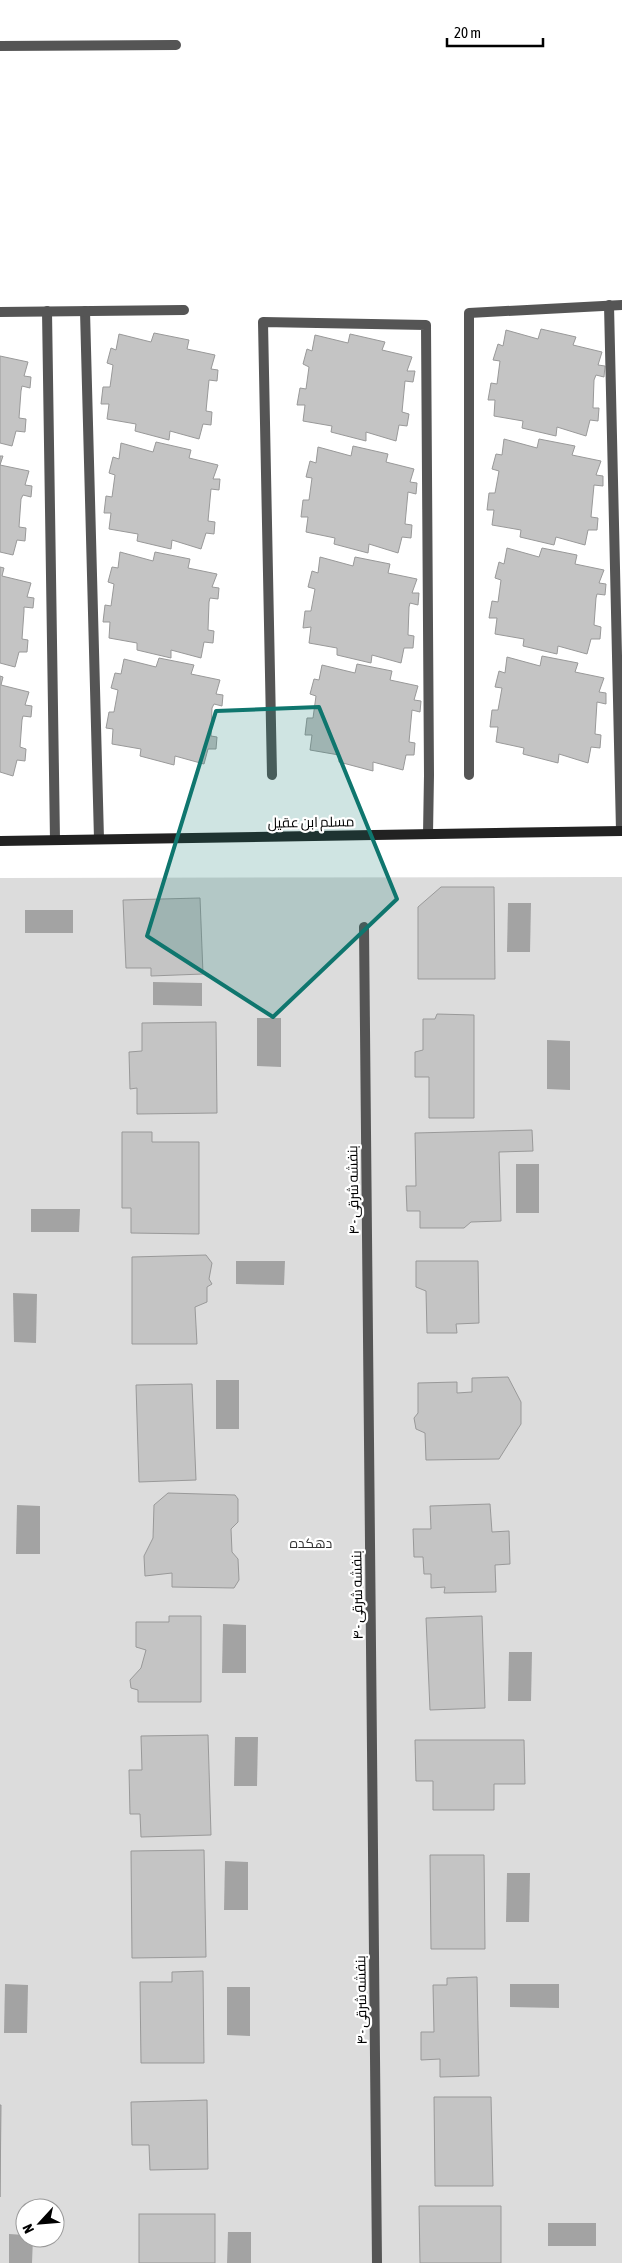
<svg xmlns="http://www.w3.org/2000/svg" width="622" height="2263" font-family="'Asap Condensed',Cairo,sans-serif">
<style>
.green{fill:#dcdcdc;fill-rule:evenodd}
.water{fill:#a3a3a3}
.building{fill:#c4c4c4;stroke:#999}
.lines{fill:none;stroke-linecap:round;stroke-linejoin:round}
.lane{stroke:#555;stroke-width:10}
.street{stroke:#555;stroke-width:10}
.secondary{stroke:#222;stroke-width:10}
.marked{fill:#0f766e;fill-opacity:0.2;stroke:#0f766e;stroke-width:4;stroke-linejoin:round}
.labels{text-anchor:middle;stroke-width:4.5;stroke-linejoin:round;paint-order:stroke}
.street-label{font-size:14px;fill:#000;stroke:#fff}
.park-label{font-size:14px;fill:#333;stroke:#fff}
</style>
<rect width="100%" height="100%" fill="#fff"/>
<!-- green -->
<path class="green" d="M 622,877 L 622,2263 L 0,2263 L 0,878 ZM 25,2208 L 55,2208 L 55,2238 L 25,2238 Z"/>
<!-- water -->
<g class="water">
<path d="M 508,903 L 531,903 L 530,952 L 507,952 Z"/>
<rect x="25" y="910" width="48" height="23"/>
<path d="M 153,982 L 202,983 L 202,1006 L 153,1005 Z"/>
<path d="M 257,1018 L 281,1018 L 281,1067 L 257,1066 Z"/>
<path d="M 547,1040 L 570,1041 L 570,1090 L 547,1089 Z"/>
<rect x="516" y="1164" width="23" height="49"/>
<path d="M 31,1209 L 80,1209 L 79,1232 L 31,1232 Z"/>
<path d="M 236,1261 L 285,1261 L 284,1285 L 236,1284 Z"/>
<path d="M 13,1293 L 37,1294 L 36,1343 L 14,1342 Z"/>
<rect x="216" y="1380" width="23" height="49"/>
<path d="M 17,1505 L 40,1506 L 40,1554 L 16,1554 Z"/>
<path d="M 223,1624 L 246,1625 L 246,1673 L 222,1673 Z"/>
<path d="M 509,1652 L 532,1652 L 531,1701 L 508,1701 Z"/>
<path d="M 235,1737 L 258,1737 L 257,1786 L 234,1786 Z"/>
<path d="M 225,1861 L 248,1862 L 248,1910 L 224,1910 Z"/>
<path d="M 507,1873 L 530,1873 L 529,1922 L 506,1922 Z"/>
<path d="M 5,1984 L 28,1985 L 27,2033 L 4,2033 Z"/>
<path d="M 510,1984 L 559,1984 L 559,2008 L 510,2007 Z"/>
<path d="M 227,1987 L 250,1987 L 250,2036 L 227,2035 Z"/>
<rect x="548" y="2223" width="48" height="23"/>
<path d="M 228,2232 L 251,2232 L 251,2263 L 227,2263 Z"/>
<path d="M 9,2234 L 25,2235 L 25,2238 L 33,2238 L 32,2263 L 9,2263 Z"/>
</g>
<!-- building -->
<g class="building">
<path d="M 541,329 L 576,337 L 573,345 L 602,352 L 598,365 L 605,366 L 604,377 L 596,375 L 594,380 L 593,408 L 599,408 L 598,421 L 590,420 L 586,436 L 557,427 L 556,436 L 522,428 L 523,421 L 494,416 L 495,400 L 488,400 L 491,383 L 497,384 L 500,361 L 493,360 L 498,344 L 503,346 L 506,330 L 538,339 Z"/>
<path d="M 154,333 L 189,340 L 187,349 L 215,355 L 211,369 L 218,370 L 217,381 L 209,380 L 206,411 L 212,412 L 211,425 L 203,424 L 199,439 L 170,431 L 169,440 L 135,431 L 136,424 L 107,419 L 109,404 L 101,404 L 103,387 L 110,387 L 113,365 L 107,363 L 111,348 L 116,350 L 119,334 L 151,342 Z"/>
<path d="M 350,334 L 385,342 L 382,350 L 412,357 L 407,371 L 415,371 L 413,382 L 405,381 L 402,412 L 409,414 L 407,426 L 399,425 L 396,441 L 366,432 L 366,441 L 331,432 L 332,426 L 303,421 L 305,405 L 297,405 L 300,388 L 306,389 L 309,367 L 303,364 L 307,349 L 312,351 L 315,335 L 348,343 Z"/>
<path d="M 0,356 L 28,362 L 24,376 L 31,377 L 30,388 L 22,386 L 21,391 L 19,418 L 26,419 L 25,432 L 16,431 L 12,446 L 0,443 Z"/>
<path d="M 504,439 L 537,448 L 539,439 L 575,446 L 572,455 L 601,461 L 596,475 L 603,476 L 603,486 L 594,485 L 591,517 L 598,518 L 597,530 L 588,530 L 585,545 L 556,537 L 554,545 L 520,537 L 521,530 L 492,525 L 494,510 L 487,510 L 489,493 L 495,493 L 499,471 L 492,469 L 496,454 L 502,455 Z"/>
<path d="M 156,442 L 191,450 L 189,458 L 218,465 L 213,479 L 220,479 L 219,490 L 211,489 L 208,521 L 215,522 L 214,534 L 206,533 L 201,549 L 172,540 L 171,549 L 137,541 L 138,534 L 109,529 L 111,513 L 104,513 L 106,496 L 112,497 L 115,475 L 109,473 L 113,457 L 119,459 L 121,443 L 153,452 Z"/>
<path d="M 353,446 L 388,454 L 386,462 L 414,469 L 410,482 L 417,483 L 416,494 L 408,492 L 405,524 L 412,525 L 411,538 L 402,537 L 398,553 L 369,544 L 368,553 L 334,544 L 335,538 L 306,532 L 308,517 L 301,517 L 303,500 L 309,500 L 312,478 L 306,477 L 310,461 L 316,463 L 318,447 L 351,456 Z"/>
<path d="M 0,456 L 3,456 L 0,465 L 29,471 L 25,485 L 32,486 L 31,497 L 23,495 L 21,499 L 19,527 L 26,528 L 25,541 L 17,540 L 13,555 L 0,552 Z"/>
<path d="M 507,548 L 539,557 L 542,548 L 577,555 L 575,564 L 604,570 L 599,583 L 606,584 L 605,595 L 597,594 L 596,598 L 594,625 L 601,627 L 600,639 L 591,639 L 587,654 L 558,646 L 557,654 L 523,646 L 524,639 L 495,634 L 497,618 L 489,618 L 492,601 L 498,602 L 501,580 L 495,578 L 499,562 L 504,564 Z"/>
<path d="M 120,552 L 153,561 L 155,552 L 190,559 L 188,568 L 217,574 L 212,587 L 219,588 L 218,599 L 210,598 L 209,602 L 208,630 L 214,631 L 213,643 L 204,642 L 201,658 L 171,650 L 171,658 L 137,650 L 137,643 L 109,638 L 110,622 L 103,622 L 105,605 L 111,606 L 114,584 L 108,582 L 112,567 L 118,568 Z"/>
<path d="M 320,557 L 353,566 L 355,557 L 390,564 L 388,573 L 417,579 L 412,593 L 419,593 L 418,605 L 410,603 L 409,607 L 408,635 L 414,636 L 413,648 L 404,648 L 401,663 L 372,655 L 371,663 L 337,655 L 337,648 L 309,643 L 311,627 L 303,628 L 305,611 L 311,611 L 315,589 L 308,587 L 312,571 L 318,573 Z"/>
<path d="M 0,567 L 4,568 L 2,576 L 31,583 L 27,597 L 34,598 L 33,608 L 24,607 L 24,611 L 22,639 L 28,640 L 27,652 L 19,652 L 15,667 L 0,663 Z"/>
<path d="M 542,656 L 578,663 L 575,672 L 604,678 L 599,692 L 606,693 L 606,704 L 597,702 L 595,734 L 601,735 L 600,748 L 591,747 L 588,763 L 559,754 L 558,763 L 523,754 L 524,748 L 496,742 L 498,727 L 490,727 L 492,710 L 498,710 L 502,688 L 495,687 L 499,671 L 505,673 L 507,657 L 540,666 Z"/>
<path d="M 159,658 L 194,665 L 191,674 L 220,680 L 216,694 L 223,695 L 222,706 L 214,704 L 212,708 L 211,736 L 217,737 L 216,749 L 208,749 L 204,764 L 175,756 L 174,765 L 140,756 L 141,749 L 112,744 L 113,729 L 106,728 L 109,712 L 114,712 L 118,690 L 111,688 L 115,673 L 121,674 L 124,659 L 156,667 Z"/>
<path d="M 357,664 L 392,671 L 390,680 L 418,686 L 414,700 L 421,701 L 420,712 L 412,710 L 409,742 L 415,743 L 414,755 L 406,755 L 403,770 L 373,762 L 373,771 L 339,762 L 339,755 L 310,750 L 312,735 L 305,735 L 307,718 L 313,718 L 316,696 L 310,694 L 314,679 L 319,680 L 322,665 L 355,673 Z"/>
<path d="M 0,676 L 3,677 L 1,685 L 29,692 L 25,705 L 32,706 L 31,717 L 23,716 L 22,720 L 20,747 L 26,749 L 25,761 L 17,760 L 13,776 L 0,772 Z"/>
<path d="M 441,887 L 494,887 L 495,979 L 418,979 L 418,907 Z"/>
<path d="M 200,898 L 203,974 L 151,976 L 151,968 L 126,968 L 123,900 Z"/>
<path d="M 437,1014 L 474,1015 L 474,1118 L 429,1118 L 429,1077 L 415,1077 L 415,1052 L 423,1050 L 423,1019 L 435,1019 Z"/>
<path d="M 216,1022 L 217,1113 L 137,1114 L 137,1088 L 130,1089 L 129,1052 L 142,1051 L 142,1023 Z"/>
<path d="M 532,1130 L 533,1151 L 499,1152 L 501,1221 L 471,1222 L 464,1228 L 420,1228 L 420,1211 L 407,1211 L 406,1186 L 416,1186 L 415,1133 Z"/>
<path d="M 122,1132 L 152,1132 L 152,1142 L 199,1142 L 199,1234 L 131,1233 L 131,1208 L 122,1208 Z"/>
<path d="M 206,1255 L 212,1263 L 209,1279 L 212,1284 L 207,1287 L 207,1302 L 195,1307 L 197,1344 L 132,1344 L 132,1257 Z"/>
<path d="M 416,1261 L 478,1261 L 479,1323 L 456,1324 L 457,1333 L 427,1333 L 426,1291 L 416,1287 Z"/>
<path d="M 508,1377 L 521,1402 L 521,1424 L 499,1459 L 426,1460 L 425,1433 L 416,1429 L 414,1418 L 418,1413 L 418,1383 L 457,1382 L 457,1393 L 472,1392 L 472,1378 Z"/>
<path d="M 192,1384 L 196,1480 L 139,1482 L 136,1385 Z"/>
<path d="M 168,1493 L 235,1495 L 238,1499 L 238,1522 L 231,1529 L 232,1552 L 238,1559 L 239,1580 L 234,1588 L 172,1587 L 172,1573 L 145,1576 L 144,1556 L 153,1538 L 154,1505 Z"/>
<path d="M 490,1504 L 492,1532 L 509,1531 L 510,1564 L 495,1565 L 496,1592 L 444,1593 L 445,1587 L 431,1588 L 431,1574 L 424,1574 L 423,1557 L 414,1557 L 413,1529 L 431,1529 L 430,1506 Z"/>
<path d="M 169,1616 L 201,1616 L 201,1702 L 138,1702 L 138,1690 L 131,1688 L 130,1680 L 141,1668 L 146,1650 L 136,1647 L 136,1622 L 169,1622 Z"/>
<path d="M 482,1616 L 485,1708 L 430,1710 L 426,1618 Z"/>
<path d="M 208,1735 L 211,1835 L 141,1837 L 140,1814 L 130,1814 L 129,1770 L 142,1770 L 141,1736 Z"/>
<path d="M 415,1740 L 524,1740 L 525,1784 L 494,1784 L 494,1810 L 433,1810 L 433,1781 L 416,1781 Z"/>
<path d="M 204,1850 L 206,1957 L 132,1958 L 131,1851 Z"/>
<path d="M 430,1855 L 484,1855 L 485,1949 L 431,1949 Z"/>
<path d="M 203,1971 L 204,2063 L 141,2063 L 140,1982 L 172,1982 L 172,1972 Z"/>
<path d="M 477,1977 L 479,2076 L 440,2077 L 440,2059 L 421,2060 L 421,2032 L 434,2032 L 433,1985 L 447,1985 L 447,1978 Z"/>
<path d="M 434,2097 L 491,2097 L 493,2186 L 435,2186 Z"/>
<path d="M 207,2100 L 208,2169 L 150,2170 L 149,2145 L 132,2145 L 131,2102 Z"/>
<path d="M 0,2105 L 1,2105 L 0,2197 Z"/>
<path d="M 419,2206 L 501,2206 L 501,2263 L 420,2263 Z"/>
<rect x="139" y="2214" width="76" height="49"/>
</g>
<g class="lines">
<!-- lane -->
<g class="lane">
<path d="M 0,46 L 176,45"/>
<path d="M 609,305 L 621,831"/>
<path d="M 47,311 L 55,840"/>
<path d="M 85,311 L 99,839"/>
<path d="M 0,312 L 184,310"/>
<path d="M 272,775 L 263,322 L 426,325 L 429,775 L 428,834"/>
<path d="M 469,775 L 469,313 L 622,305"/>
</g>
<!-- street -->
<path class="street" d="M 364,927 L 377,2263"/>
<!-- secondary -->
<path class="secondary" d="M 0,841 L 622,831"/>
</g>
<!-- marked area -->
<path class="marked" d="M 319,707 L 397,899 L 273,1017 L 147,936 L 216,711 Z"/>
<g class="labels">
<!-- street labels -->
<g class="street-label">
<text transform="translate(311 822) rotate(-1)" y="5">مسلم ابن عقیل</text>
<text transform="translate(353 1190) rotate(-91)" y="5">بنفشه شرقی - ۴</text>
<text transform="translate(357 1595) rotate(-91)" y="5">بنفشه شرقی - ۴</text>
<text transform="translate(361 2000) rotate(-91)" y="5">بنفشه شرقی - ۴</text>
</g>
<!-- park labels -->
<g class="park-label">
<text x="311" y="1548">دهکده</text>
</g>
</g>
<!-- north arrow -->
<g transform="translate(40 2223) rotate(244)"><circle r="24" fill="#ffffff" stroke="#999999"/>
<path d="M0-4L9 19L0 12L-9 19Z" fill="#000000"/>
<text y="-8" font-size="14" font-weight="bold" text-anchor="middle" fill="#000000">N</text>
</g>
<!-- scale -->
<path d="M447 38v8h96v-8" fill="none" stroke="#000000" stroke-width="2.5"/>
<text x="454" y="38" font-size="15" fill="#000000" stroke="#ffffff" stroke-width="4" paint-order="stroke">20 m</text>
</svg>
